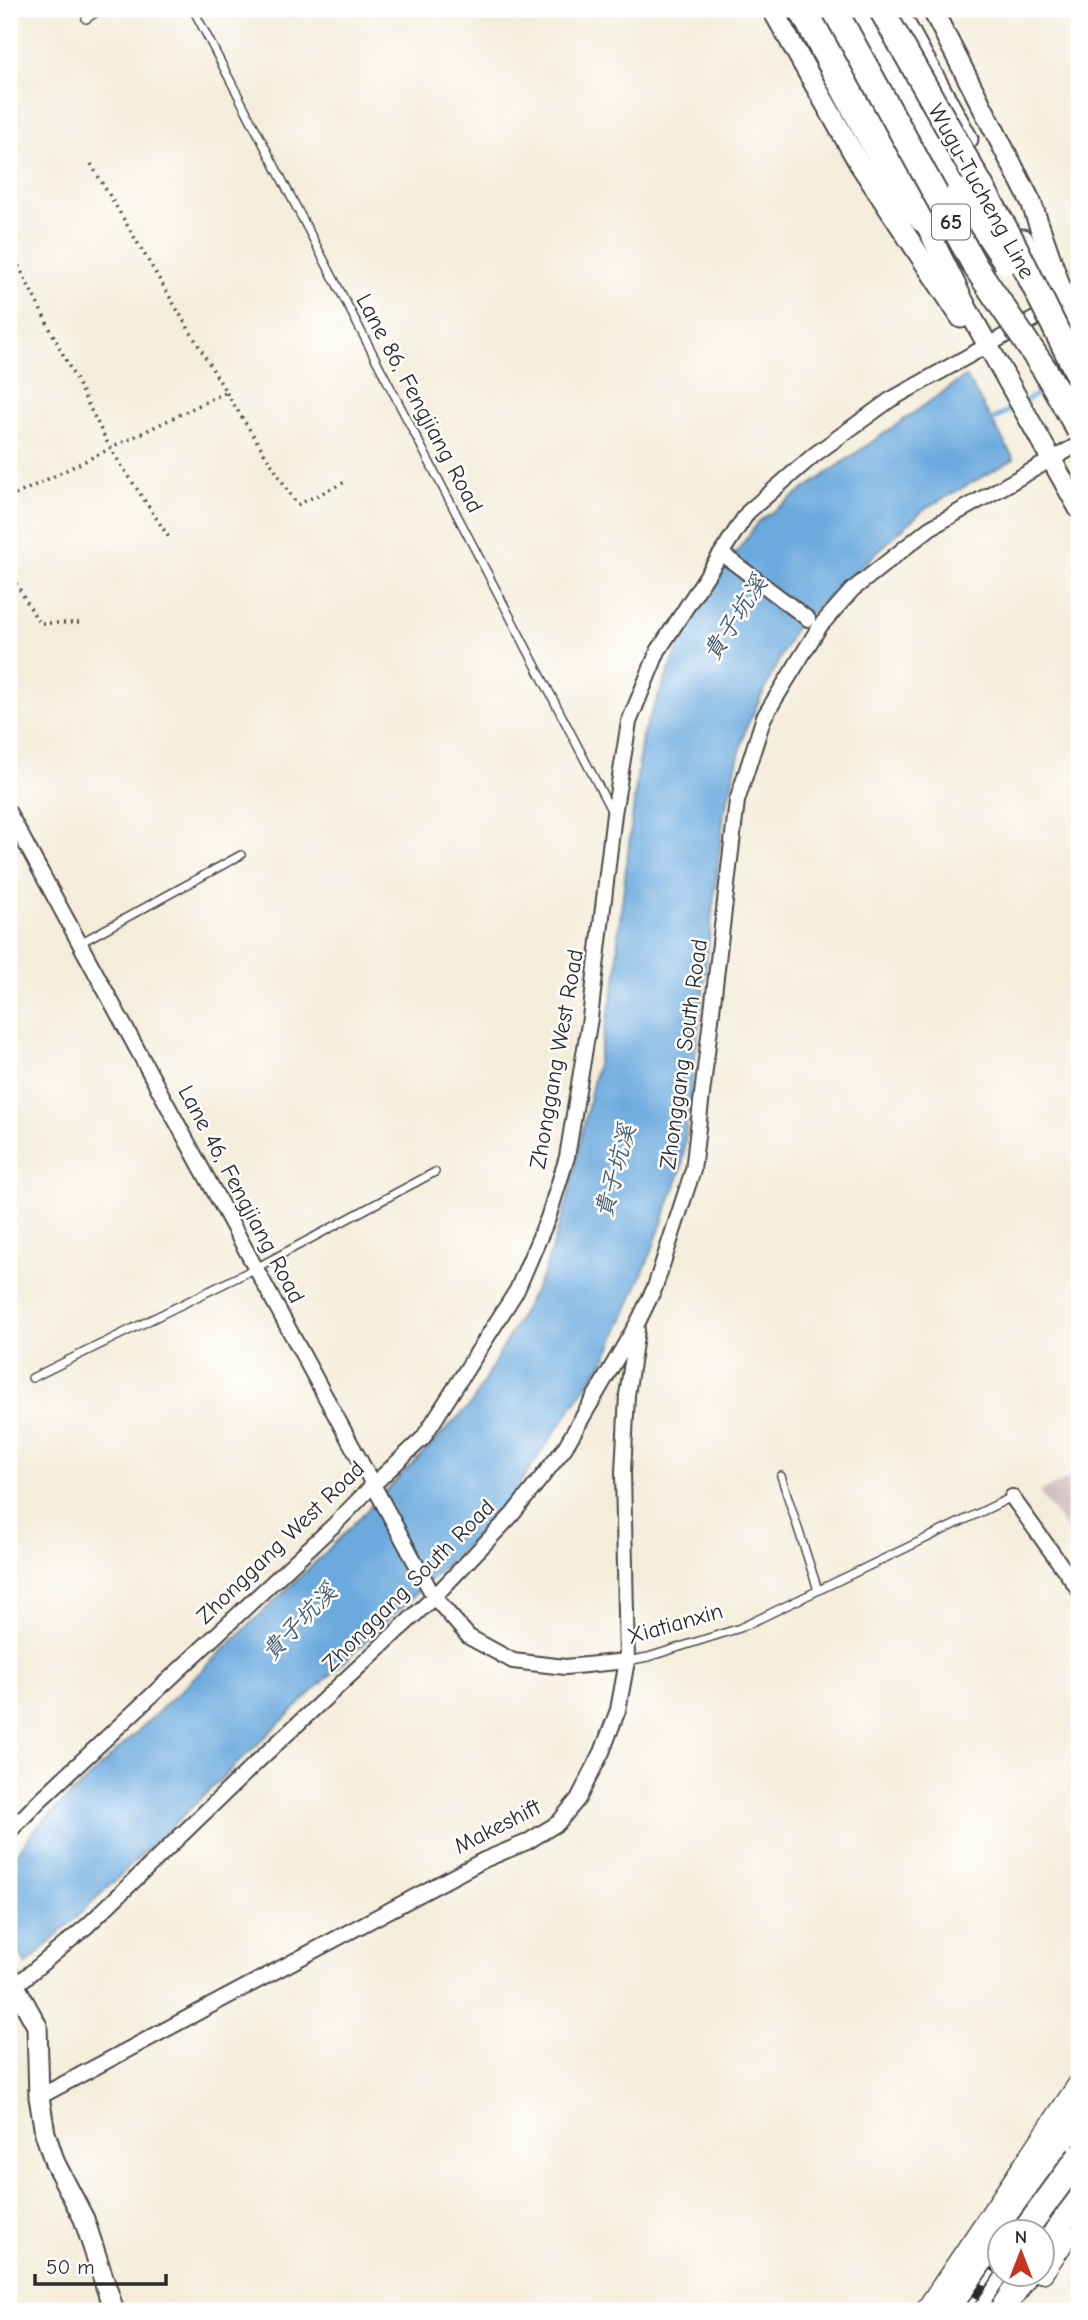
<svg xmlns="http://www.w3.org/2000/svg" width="1088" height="2320" font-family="'Comic Neue','LXGW WenKai TC',sans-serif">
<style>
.industrial{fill:#d1bfbe}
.water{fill:#6caade;stroke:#4c6a84;stroke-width:2}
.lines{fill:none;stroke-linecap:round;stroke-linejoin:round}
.stream{stroke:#6caade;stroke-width:5}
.service-casing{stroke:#494845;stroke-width:10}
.minor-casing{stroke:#494845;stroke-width:18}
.secondary-casing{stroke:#494845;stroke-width:23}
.primary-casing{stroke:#494845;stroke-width:26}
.trunk-casing{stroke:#494845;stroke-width:28}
.motorway-casing{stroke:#494845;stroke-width:30}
.path{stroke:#494845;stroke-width:3.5;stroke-dasharray:2 5;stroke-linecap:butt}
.service{stroke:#fff;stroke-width:7}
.minor{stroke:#fff;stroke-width:14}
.secondary{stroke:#fff;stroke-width:19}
.primary{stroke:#fff;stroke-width:23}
.trunk{stroke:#fff;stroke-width:24}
.motorway{stroke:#fff;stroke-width:26}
.rail-casing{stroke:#2b2b2b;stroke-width:8}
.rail{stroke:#fff;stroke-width:5;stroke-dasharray:16;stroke-linecap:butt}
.trunk-bridge-casing{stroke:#494845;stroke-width:28;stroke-linecap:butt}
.trunk-bridge{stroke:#fff;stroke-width:24}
.labels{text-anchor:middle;stroke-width:5;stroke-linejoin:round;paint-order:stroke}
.shield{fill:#fff;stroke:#6b6b6b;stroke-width:2}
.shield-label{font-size:21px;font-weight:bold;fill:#2b2b2b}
.street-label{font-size:23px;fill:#2b2b2b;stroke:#fff}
.water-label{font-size:24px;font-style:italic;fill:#455e73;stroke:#fff}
</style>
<rect width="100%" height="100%" fill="#fff"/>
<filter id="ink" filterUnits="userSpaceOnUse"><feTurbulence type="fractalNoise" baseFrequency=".0143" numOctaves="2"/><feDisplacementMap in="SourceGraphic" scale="14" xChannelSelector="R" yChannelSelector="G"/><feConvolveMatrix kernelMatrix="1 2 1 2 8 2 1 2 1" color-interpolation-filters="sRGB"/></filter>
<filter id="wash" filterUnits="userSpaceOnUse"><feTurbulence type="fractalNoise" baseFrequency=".00686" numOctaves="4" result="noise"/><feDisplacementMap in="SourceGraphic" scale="28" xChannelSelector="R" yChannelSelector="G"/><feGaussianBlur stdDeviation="1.57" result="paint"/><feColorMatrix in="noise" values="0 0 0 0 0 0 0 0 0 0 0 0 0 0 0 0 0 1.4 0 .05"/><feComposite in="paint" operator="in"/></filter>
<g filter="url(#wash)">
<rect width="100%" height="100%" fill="#f4edda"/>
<!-- industrial -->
<path class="industrial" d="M 1079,1474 L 1079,1547 L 1039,1492 Z"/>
<!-- water -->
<path class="water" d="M 966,376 L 1014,459 L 923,510 L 795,627 L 746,728 L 724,814 L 682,1167 L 650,1256 L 607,1356 L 498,1515 L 26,1965 L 9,1932 L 9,1864 L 35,1829 L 324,1554 L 472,1403 L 544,1273 L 567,1201 L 617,974 L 618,936 L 642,735 L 693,614 L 758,522 Z"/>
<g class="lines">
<!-- stream -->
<g class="stream">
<path d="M 1025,401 L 1047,388"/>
<path d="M 986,424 L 1016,406"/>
</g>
</g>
</g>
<g filter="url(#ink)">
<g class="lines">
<defs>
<g id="service">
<path d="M 193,9 L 612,812"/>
<path d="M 86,19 L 101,9"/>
<path d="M 80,943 L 241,855"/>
<path d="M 32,1378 L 256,1268 L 435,1172"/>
<path d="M 781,1476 L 818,1590"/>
<path d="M 627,1661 L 648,1657 L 740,1628 L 1012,1497"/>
</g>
<g id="minor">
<path d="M 729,559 L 808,619"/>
<path d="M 9,813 L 434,1597 L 469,1637 L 513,1661 L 565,1667 L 627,1661"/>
<path d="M 1012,1497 L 1079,1590"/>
<path d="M 9,1832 L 39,1801 L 335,1524 L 373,1485 L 423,1438 L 517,1290 L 548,1218 L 567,1157 L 590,1018 L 614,814 L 629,722 L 658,651 L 748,512 L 814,455 L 890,400 L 1079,294"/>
<path d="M 15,1986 L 87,1926 L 259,1760 L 434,1597 L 512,1515 L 564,1449 L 638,1322 L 655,1287 L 693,1170 L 737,801 L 764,717 L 820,626 L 852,590 L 930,528 L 1079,444"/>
<path d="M 39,2097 L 484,1860 L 527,1842 L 558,1823 L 578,1799 L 602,1752 L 618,1710 L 627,1661 L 623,1472 L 627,1395 L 637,1330"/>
</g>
<g id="secondary">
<path d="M 772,9 L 860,165 L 961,318"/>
<path d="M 820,9 L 913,180 L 923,219 L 967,308 L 1079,509"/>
<path d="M 897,9 L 968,139"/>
<path d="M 932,9 L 1031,202 L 1062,291"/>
<path d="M 1023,239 L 1054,293 L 1064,302 L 1079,330"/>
<path d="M 9,1975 L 37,2026 L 39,2097 L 45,2133 L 55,2163 L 84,2219 L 114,2311"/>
</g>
<g id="primary">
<path d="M 1042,2271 L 1066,2236"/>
<path d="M 927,2311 L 1079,2086"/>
</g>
<g id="trunk">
<path d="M 856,9 L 959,191"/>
<path d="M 1042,2251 L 1079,2195"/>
<path d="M 944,2311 L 1079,2117"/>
<path d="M 970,2311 L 1000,2267"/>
<path d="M 1001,2311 L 1026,2274"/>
</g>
<path id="motorway" d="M 802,9 L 898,189 L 923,219"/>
</defs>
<!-- service casing -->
<use href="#service" class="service-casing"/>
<!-- minor casing -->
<use href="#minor" class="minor-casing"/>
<!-- secondary casing -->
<use href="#secondary" class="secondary-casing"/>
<!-- primary casing -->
<use href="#primary" class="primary-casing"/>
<!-- trunk casing -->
<use href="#trunk" class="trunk-casing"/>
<!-- motorway casing -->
<use href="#motorway" class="motorway-casing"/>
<!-- path -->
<g class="path">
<path d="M 91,164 L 226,392 L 297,505 L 345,482"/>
<path d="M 9,247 L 110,448 L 170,539"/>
<path d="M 9,498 L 226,392"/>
<path d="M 9,571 L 39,623 L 82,623"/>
</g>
<!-- service -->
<use href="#service" class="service"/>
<!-- minor -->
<use href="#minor" class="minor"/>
<!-- secondary -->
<use href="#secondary" class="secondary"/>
<!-- primary -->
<use href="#primary" class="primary"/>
<!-- trunk -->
<use href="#trunk" class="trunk"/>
<!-- motorway -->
<use href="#motorway" class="motorway"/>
<defs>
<g id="rail">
<path d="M 1020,2232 L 1079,2146"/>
<path d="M 966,2311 L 1000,2261"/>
</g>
</defs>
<!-- rail casing -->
<use href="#rail" class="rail-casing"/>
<!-- rail -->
<use href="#rail" class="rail"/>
<defs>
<g id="trunk-bridge">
<path d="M 834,9 L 975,266 L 1045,370 L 1079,430"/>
<path d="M 881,9 L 1011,239 L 1079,376"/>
<path d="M 959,191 L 1006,262"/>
<path d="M 1024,2232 L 1079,2157"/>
</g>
</defs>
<!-- trunk-bridge casing -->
<use href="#trunk-bridge" class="trunk-bridge-casing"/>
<!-- trunk-bridge -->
<use href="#trunk-bridge" class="trunk-bridge"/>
</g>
</g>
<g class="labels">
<!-- shield labels -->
<rect class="shield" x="932" y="204.5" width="38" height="35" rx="5"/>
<g class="shield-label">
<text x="951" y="229">65</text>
</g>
<!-- street labels -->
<g class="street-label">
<text transform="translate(982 191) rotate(61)" y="8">Wugu-Tucheng Line</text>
<text transform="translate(420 403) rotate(62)" y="8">Lane 86, Fengjiang Road</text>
<text transform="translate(683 1054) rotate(-82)" y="8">Zhonggang South Road</text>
<text transform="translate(556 1059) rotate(-80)" y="8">Zhonggang West Road</text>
<text transform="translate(242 1194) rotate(62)" y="8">Lane 46, Fengjiang Road</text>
<text transform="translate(280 1542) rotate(-44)" y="8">Zhonggang West Road</text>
<text transform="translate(408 1585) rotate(-45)" y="8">Zhonggang South Road</text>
<text transform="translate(675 1623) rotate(-16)" y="8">Xiatianxin</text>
<text transform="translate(497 1826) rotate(-27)" y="8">Makeshift</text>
</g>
<!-- water labels -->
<g class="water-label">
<text transform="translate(735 618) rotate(-57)" y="8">貴子坑溪</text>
<text transform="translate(615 1171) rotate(-75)" y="8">貴子坑溪</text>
<text transform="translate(299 1622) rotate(-46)" y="8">貴子坑溪</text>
</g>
</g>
<!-- margin -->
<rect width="1088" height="2320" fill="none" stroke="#fff" stroke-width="35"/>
<!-- north arrow -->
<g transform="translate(1021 2253)"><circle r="33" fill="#ffffff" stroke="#aaaaaa" stroke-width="2"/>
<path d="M0-5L12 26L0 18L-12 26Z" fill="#c8321e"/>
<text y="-10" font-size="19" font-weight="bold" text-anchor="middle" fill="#2b2b2b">N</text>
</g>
<!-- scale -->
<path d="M35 2274v10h131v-10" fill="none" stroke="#2b2b2b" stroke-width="3.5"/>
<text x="46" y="2274" font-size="21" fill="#2b2b2b" stroke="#ffffff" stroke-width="5" paint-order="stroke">50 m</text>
</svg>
